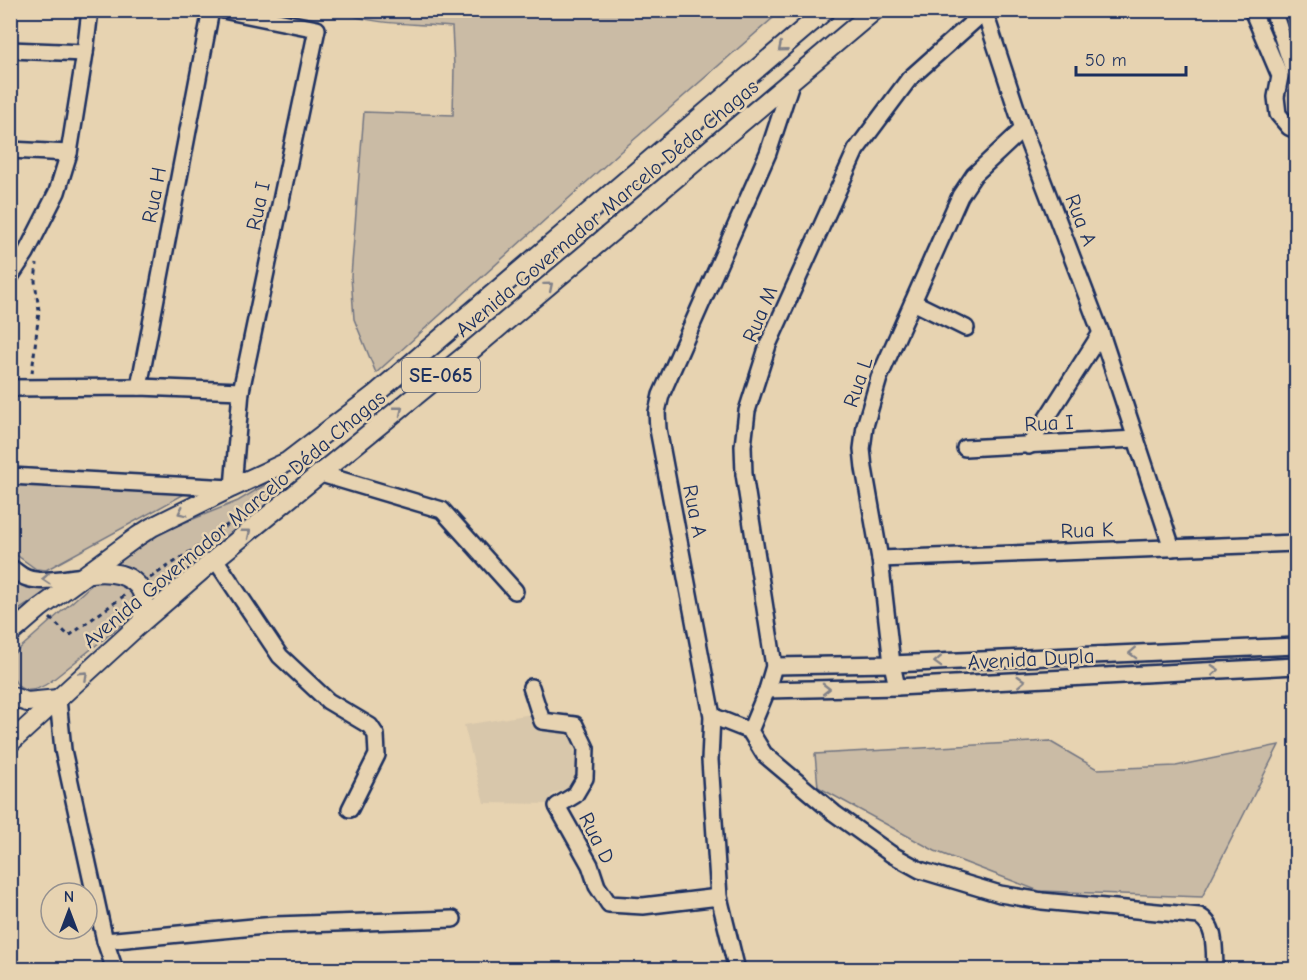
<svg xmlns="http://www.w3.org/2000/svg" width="1307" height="980" font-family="'Comic Neue',sans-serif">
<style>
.built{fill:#d8c7ab}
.green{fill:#cabba5;stroke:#727582;stroke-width:1.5}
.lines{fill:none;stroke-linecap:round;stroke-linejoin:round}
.minor-casing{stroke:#1b2f5e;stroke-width:20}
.major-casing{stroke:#1b2f5e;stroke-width:22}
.path{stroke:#1b2f5e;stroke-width:3;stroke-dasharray:4.5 4.5;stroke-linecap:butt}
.minor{stroke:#e7d3b1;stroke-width:15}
.major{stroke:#e7d3b1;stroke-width:18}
.oneway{stroke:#818188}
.labels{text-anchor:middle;stroke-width:5;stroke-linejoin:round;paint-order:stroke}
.shield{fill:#e7d3b1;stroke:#586077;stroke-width:1.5}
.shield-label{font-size:20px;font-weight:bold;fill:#1b2f5e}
.street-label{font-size:21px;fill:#1b2f5e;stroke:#e7d3b1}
</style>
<rect width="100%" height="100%" fill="#e7d3b1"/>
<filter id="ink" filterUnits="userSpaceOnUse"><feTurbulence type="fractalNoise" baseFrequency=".0167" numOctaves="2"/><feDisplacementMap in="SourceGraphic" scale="12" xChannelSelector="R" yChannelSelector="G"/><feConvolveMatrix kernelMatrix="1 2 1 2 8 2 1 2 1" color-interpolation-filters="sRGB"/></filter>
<g filter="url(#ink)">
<!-- built -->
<path class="built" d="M 532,714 L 540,729 L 554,726 L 567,727 L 573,733 L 577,778 L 572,786 L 551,795 L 552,804 L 484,803 L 464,725 Z"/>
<!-- green -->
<g class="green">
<path d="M 339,11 L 781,11 L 621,151 L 376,373 L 354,319 L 351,276 L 364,112 L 453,115 L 454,66 L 452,27 C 414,23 375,26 339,11 Z"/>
<path d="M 11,482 L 192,490 L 46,570 L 36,569 L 11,551 Z"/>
<path d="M 270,482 L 286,493 L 152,602 C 147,576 136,571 112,566 L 161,532 L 238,501 Z"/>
<path d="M 10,575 L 62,581 L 11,615 Z"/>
<path d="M 97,580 L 123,582 L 137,594 L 135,614 L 50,682 C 23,700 11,687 10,657 Z"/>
<path d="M 1049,741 L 1097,769 L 1176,766 L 1279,745 L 1202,897 L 1039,891 L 935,851 L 818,787 L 815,754 Z"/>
</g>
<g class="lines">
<defs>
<g id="minor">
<path d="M 223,10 L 317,29 L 241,391 L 233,487"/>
<path d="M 984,10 L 1023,129 L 1101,333 L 1172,548"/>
<path d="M 1252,10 L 1280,76 L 1276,97 L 1278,114 L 1289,127 L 1296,130"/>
<path d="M 1273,10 L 1293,69 L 1296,73"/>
<path d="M 984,12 L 909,79 L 856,150 L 768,345 L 747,411 L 743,446 L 744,474 L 774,666 L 767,690 L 750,731 L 764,754 L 834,813 L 891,854 L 920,870 L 1000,894 L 1042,901 L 1199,916 C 1217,925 1214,952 1215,970"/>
<path d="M 10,50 L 85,53"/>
<path d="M 10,150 L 69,153"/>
<path d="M 10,277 L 26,253 L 57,192 L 69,153 L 85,53 L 90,10"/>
<path d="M 913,302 L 966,328"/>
<path d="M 139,387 L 211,10"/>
<path d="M 10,388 L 139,387 L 241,391"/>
<path d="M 1029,446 L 1101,333"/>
<path d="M 965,448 L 1136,439"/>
<path d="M 321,474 L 442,510 L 515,591"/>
<path d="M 10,476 L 231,488"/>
<path d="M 215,559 L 280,656 L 328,701 L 370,726 L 376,735 L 377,755 L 350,809"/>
<path d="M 880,559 L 1296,543"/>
<path d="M 10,567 C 16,571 21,576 27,578 C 44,584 68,577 85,576"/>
<path d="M 774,666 L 892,664 L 1296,646"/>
<path d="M 531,687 L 542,721 L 575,725 L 586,748 L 585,778 L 575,795 L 557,806 L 590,865 L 597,886 L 609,904 L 643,906 L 719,897"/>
<path d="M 897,687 L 892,664 L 880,559 L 864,468 L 862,449 L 865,426 L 879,378 L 960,196 L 974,175 L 1023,129"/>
<path d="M 767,690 L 897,687 L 1296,666"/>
<path d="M 58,699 L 63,750 L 105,941 L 115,970"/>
<path d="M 712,716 L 750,731"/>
<path d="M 105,941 L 275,925 L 453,919"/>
<path d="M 737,970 L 719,897 L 710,760 L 712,716 L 658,429 L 657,412 L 661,395 L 768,153 L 791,83"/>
</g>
<g id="major">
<path d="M 90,573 C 124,569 155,583 141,623"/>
<path d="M 10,634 L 40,608 L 138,536 L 152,527 L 231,488 L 287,462 L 373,396 L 826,10"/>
<path d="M 10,696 L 27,702 L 58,699"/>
<path d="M 10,743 L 141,623 L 215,559 L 473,349 L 875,10"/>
</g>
</defs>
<!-- minor casing -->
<use href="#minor" class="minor-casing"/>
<!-- major casing -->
<use href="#major" class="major-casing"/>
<!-- path -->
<g class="path">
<path d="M 32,373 L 39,311 L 35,281 L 37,264"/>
<path d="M 150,578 L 208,540 L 276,487"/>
<path d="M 50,618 L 69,636 L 125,595"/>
</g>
<!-- minor -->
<use href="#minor" class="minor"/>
<!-- major -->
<use href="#major" class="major"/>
</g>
<!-- one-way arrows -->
<defs><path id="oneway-chevron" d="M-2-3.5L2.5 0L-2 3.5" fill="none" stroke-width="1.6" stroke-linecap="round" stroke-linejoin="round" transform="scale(1.5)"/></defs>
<g class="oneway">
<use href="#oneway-chevron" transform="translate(782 48) rotate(140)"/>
<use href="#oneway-chevron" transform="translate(549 286) rotate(-40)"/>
<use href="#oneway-chevron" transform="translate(399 410) rotate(-39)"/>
<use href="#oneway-chevron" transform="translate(182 512) rotate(154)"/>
<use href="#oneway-chevron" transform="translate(247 533) rotate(-39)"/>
<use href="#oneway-chevron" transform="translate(46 579) rotate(176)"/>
<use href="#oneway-chevron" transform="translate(1133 653) rotate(178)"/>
<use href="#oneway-chevron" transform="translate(938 662) rotate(178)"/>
<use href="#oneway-chevron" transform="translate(1215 670) rotate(-3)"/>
<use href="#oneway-chevron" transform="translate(84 675) rotate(-43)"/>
<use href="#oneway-chevron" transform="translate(1021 681) rotate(-3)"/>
<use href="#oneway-chevron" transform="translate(826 689) rotate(-1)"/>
</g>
</g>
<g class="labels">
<!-- shield labels -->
<rect class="shield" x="402" y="358" width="78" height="34" rx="4.5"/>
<g class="shield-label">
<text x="441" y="382">SE-065</text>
</g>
<!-- street labels -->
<g class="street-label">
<text transform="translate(154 195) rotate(-79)" y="7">Rua H</text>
<text transform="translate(258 206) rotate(-78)" y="7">Rua I</text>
<text transform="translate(607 208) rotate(-40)" y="7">Avenida Governador Marcelo Déda Chagas</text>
<text transform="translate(1081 220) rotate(69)" y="7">Rua A</text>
<text transform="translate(760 314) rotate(-67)" y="7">Rua M</text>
<text transform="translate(858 382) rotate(-71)" y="7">Rua L</text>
<text transform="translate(1049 423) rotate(-3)" y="7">Rua I</text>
<text transform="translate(695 511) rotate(79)" y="7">Rua A</text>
<text transform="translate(234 519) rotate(-40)" y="7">Avenida Governador Marcelo Déda Chagas</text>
<text transform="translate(1087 530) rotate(-2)" y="7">Rua K</text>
<text transform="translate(1031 659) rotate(-3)" y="7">Avenida Dupla</text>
<text transform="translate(597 838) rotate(63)" y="7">Rua D</text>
</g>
</g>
<!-- margin -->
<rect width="1307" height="980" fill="none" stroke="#e7d3b1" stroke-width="36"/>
<rect x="18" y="18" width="1271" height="944" fill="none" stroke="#1b2f5e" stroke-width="2" filter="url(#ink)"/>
<!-- north arrow -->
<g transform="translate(69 911)"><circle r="28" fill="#e7d3b1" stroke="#959190" stroke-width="1.5"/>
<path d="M0-4.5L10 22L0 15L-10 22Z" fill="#1b2f5e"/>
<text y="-9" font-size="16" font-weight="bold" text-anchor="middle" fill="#1b2f5e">N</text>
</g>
<!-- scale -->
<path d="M1076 66v9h110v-9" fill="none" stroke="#1b2f5e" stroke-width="3"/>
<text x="1085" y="66" font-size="18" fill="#1b2f5e" stroke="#e7d3b1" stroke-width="4.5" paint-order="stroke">50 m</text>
</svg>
